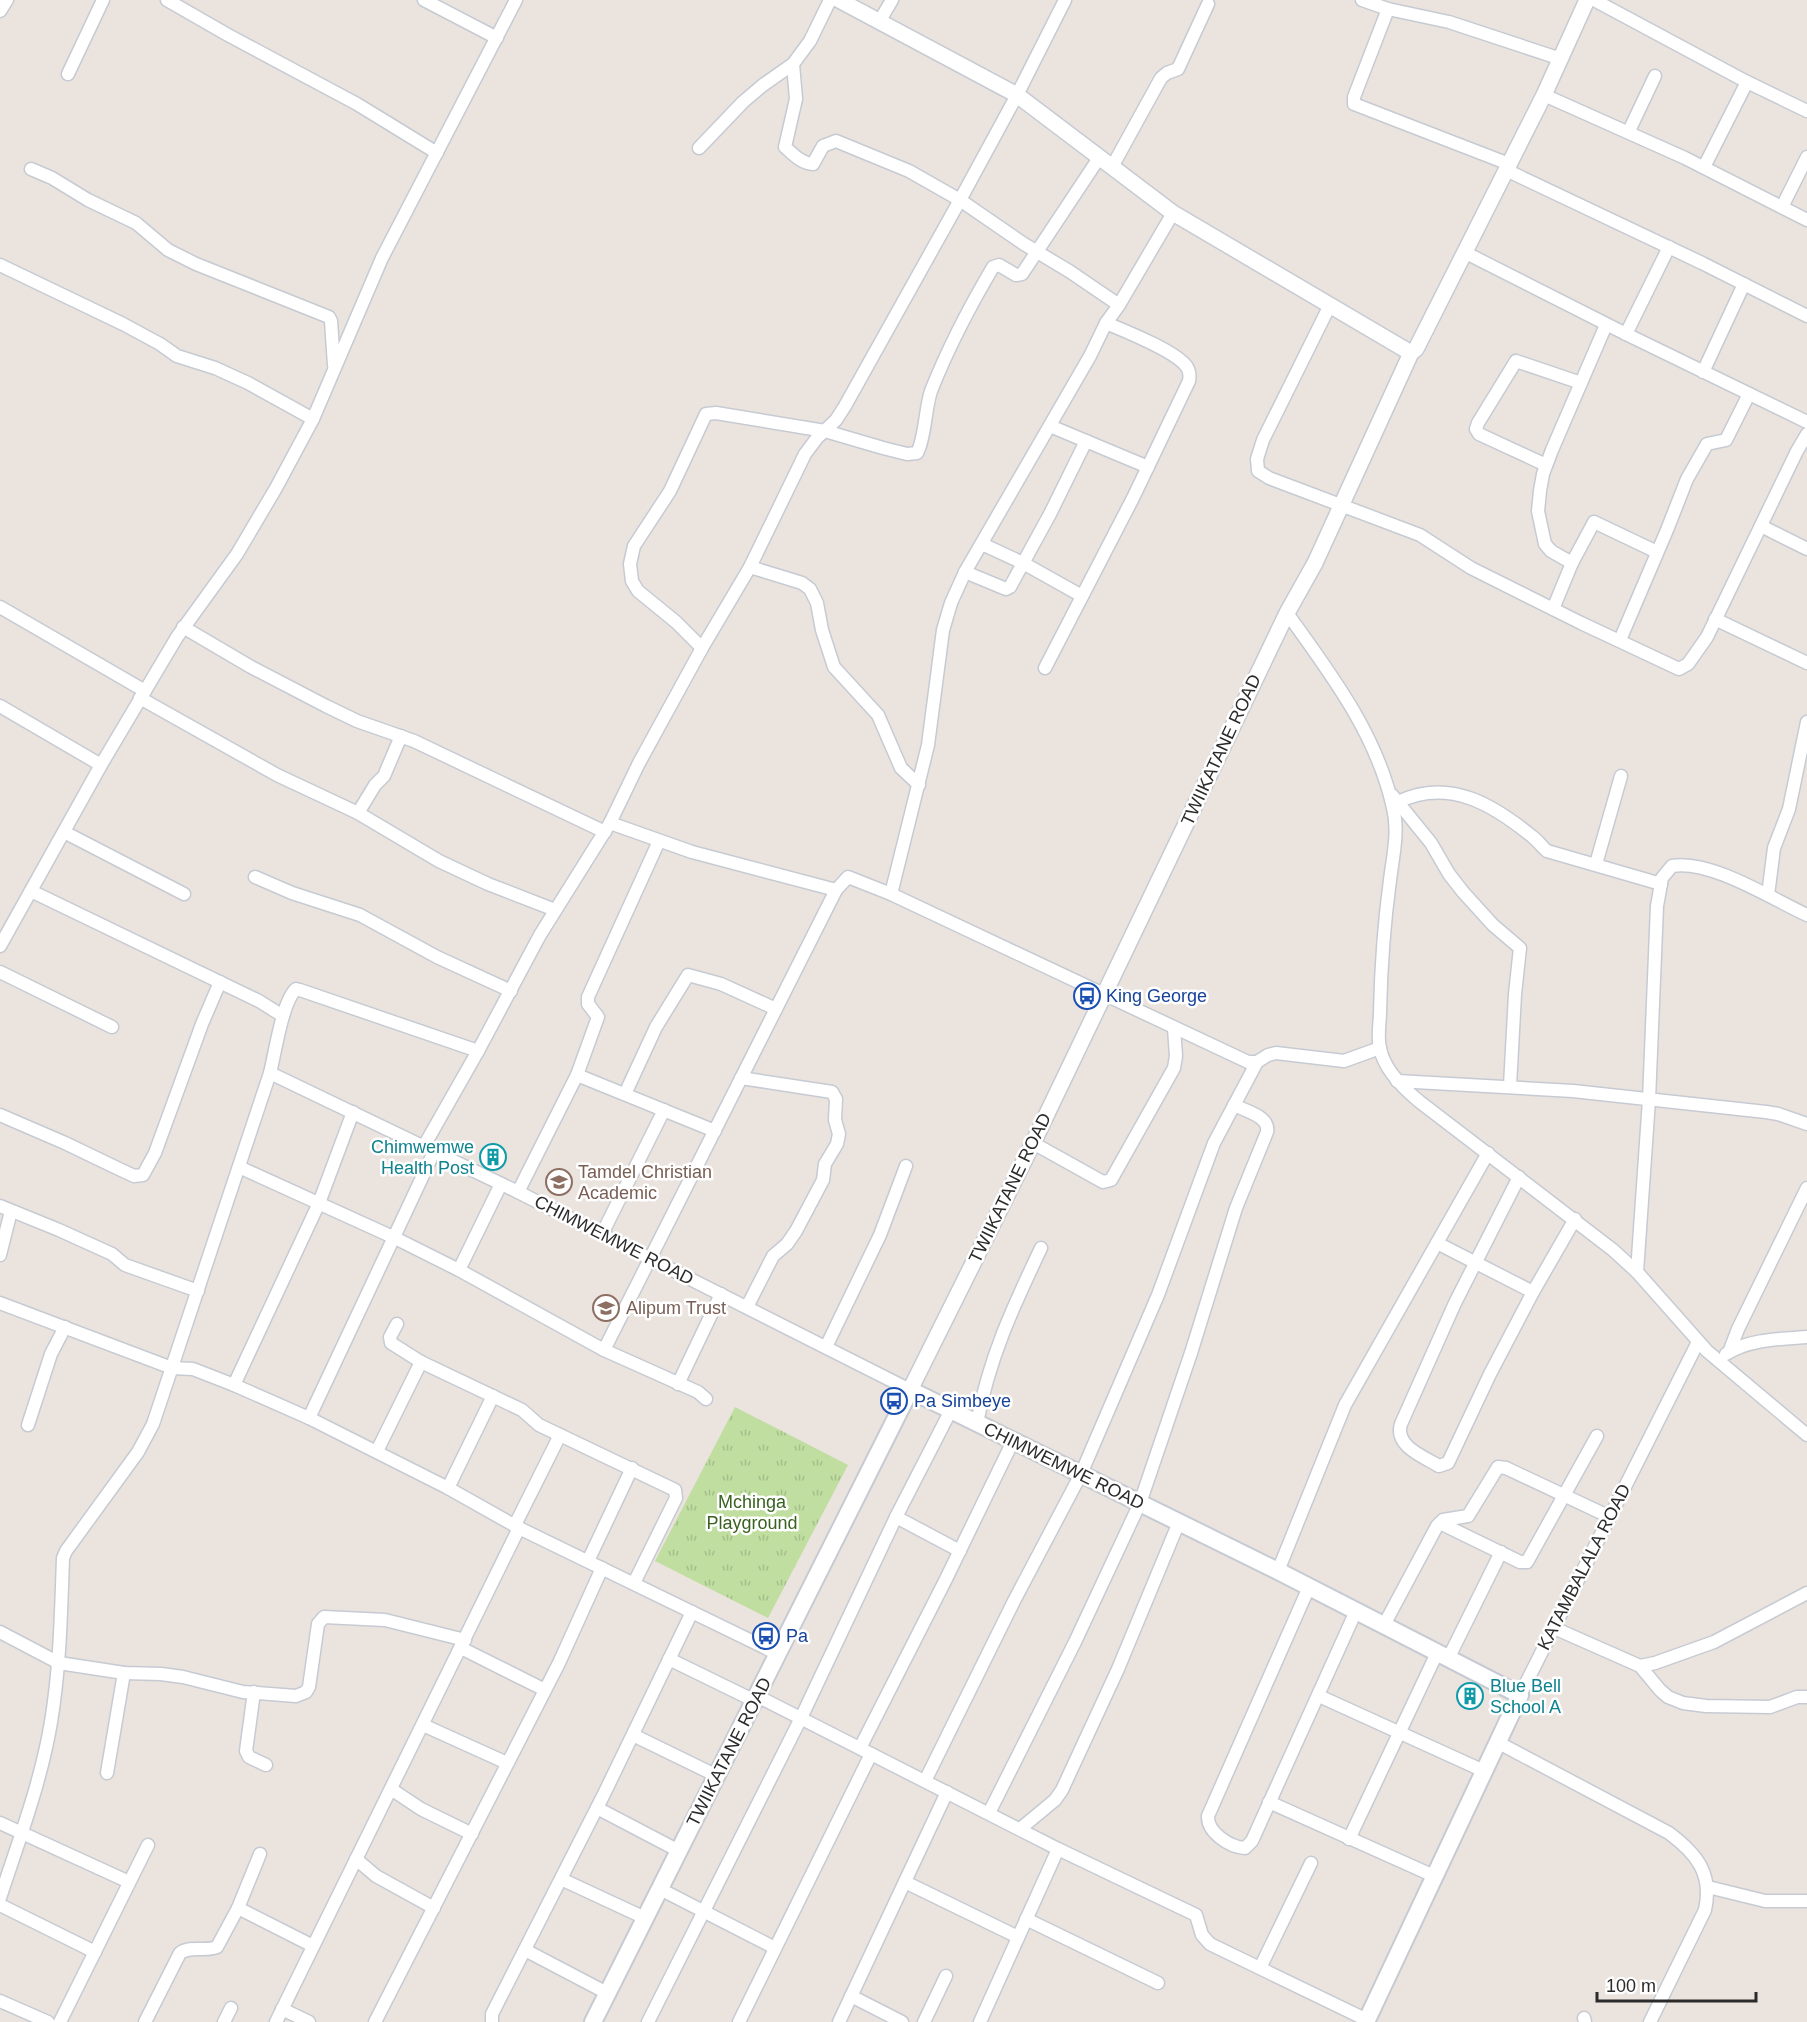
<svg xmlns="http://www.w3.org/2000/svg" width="1807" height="2022" font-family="Helvetica,sans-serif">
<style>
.park{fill:url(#park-tufts)}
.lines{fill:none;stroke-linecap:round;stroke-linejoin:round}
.minor-casing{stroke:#c6cbd3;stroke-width:15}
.tertiary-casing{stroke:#c6cbd3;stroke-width:18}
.secondary-casing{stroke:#c6cbd3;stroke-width:20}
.minor{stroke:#fff;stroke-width:12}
.tertiary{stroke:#fff;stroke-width:15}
.secondary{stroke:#fff;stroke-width:16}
.labels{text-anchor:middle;stroke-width:5;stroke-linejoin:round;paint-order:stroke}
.street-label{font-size:18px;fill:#2b2b2b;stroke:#fff}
.transit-label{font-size:18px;fill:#164399;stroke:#fff;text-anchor:start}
.culture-label{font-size:18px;fill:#0d838f;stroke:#fff;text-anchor:end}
.education-label{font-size:18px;fill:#785e54;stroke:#fff;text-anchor:start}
.park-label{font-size:18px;fill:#396220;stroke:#fff}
</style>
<defs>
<pattern id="park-tufts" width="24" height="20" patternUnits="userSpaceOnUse" patternTransform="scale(1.5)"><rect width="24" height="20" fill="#bfde9f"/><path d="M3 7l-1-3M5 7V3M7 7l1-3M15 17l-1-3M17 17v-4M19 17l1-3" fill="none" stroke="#a4bf89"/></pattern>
</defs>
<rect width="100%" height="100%" fill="#ebe3de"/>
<!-- park -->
<path class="park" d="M 735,1407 L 848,1465 L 768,1618 L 655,1561 Z"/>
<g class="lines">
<defs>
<g id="minor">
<path d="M 167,0 L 228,35 L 357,104 L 437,153"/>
<path d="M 424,0 L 497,38"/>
<path d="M 1362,0 L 1388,9"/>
<path d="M 1594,0 L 1747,82 L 1807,111"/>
<path d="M 0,11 L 7,0"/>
<path d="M 879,22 L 892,0"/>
<path d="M 793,64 L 796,99 L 785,147 C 793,154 802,164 813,164 L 823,146 L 836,141 L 909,171 L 960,200 L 1024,244 L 1069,271 L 1119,305"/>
<path d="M 68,74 L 103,0"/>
<path d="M 1544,95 L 1685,158 L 1807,220"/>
<path d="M 1629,131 L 1655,76"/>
<path d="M 699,148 L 743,102 L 763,85 L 793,64 L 810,41 L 830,0"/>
<path d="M 1509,164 L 1354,104 L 1354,97 L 1388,9 L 1449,22 L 1561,59"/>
<path d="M 1112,167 L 1161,78 L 1167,73 L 1178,69 L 1208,4"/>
<path d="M 1704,167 L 1747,82"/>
<path d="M 31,169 L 52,178 L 88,200 L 136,223 L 168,250 L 196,264 L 329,317 L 331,321 L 334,365"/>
<path d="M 1506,170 L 1702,263 L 1807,316"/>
<path d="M 1782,207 L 1807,157"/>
<path d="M 1464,252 L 1626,334 L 1807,422"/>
<path d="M 0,265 L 123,324 L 160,344 L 177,356 L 215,368 L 248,383 L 313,419"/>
<path d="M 1330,305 L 1263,440 L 1257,459 L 1258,471 L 1269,478 L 1420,535 L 1471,568 L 1581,623 L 1679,669 L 1688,664 L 1707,637 L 1797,451 L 1807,434"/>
<path d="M 1626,334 L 1669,247"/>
<path d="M 1703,372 L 1744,284"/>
<path d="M 1050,426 L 1148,467"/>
<path d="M 1546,465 L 1479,434 L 1476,429 L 1478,423 L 1516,361 L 1581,383"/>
<path d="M 1761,526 L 1807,549"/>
<path d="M 982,544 L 1023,563 L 1082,596"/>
<path d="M 1572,563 L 1551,551 L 1545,544 L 1538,511 L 1540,491 L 1543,474 L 1552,450 L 1606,325"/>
<path d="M 750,567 L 802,583 L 810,589 L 817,603 L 822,630 L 834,667 L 878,715 L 901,768 L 919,785"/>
<path d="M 965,572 L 1006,589 L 1010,587 L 1050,514 L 1086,441"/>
<path d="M 0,607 L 145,691"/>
<path d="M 1553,609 L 1572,563 L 1594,522 L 1657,552"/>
<path d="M 1287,613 C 1330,673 1377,734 1393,808 C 1399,831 1393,856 1390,880 C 1384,924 1381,967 1380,1012 C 1380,1023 1377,1037 1380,1048 C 1384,1070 1404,1089 1420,1102 L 1613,1250 L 1637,1272 L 1707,1351 L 1807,1435"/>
<path d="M 1715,619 L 1807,663"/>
<path d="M 183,627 L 251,667 L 326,706 L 357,721 L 414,741 L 605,832"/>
<path d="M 1620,640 L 1667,530 L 1687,479 L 1707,444 L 1726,440 L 1749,394"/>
<path d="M 702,648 L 676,622 L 638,591 L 632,581 L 630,564 L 634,546 L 670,491 L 706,414 L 716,413 L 825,431 L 883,448 L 907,454 L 917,453 C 925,439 925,409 931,391 C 948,348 970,306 993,267 L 999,265 L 1016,275 L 1022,274 L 1099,158"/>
<path d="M 1045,668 L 1133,498 L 1189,381 C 1190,376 1190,372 1187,367 C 1176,351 1125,331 1106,323"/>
<path d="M 140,698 L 277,775 L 358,813 L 439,861 L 488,884 L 555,910"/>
<path d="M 0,706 L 101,765"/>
<path d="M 1392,795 L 1431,843 L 1449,874 L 1463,892 L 1493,925 L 1520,948 L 1515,994 L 1510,1086"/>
<path d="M 1398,802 C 1449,777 1494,805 1534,838 C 1539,842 1542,847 1547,851 L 1661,884"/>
<path d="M 358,813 L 375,785 L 384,776 L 401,736"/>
<path d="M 610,823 L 692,852 L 836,890"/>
<path d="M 64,832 L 184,894"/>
<path d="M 1596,864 L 1621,776"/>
<path d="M 255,877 L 292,893 L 360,915 L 437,957 L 511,991"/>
<path d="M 31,891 L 259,1001 L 283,1016"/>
<path d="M 891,894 L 928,745 L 943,630 L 951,603 L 965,572 L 1090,356 L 1106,323 L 1119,305 L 1173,213"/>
<path d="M 1768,895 L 1774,848 L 1789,809 L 1807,722"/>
<path d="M 0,946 L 101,765 L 177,637 L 237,554 L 276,488 L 313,419 L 382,258 L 516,0"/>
<path d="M 0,972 L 112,1027"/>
<path d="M 270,1073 L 518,1192 L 910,1390"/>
<path d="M 577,1075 L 715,1131"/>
<path d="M 741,1078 L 832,1092 L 836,1099 L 835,1120 L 839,1134 L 837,1144 L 825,1164 L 823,1180 L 796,1231 L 787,1244 L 773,1256 L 747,1307"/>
<path d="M 1397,1081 L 1573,1091 L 1766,1112 L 1778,1114 L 1807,1124"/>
<path d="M 625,1094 L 656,1027 L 688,975 L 721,984 L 776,1009"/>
<path d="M 0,1115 L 65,1143 L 117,1168 L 134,1176 L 143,1175 L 155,1153 L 202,1024 L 220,982"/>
<path d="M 1033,1143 L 1103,1182 L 1111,1180 L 1174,1068 L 1176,1056 L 1174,1028"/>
<path d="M 424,1146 L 478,1051 L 540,935 L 610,823 L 639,763 L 702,648 L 750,567 L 805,454 L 817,438 L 836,420 L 845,406 L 960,200 L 1017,95 L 1065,0"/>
<path d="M 239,1167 L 395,1238 L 459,1270"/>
<path d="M 1519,1177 L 1455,1303 L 1401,1424 C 1394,1446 1424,1457 1439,1466 L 1448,1463 L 1490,1374 L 1533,1292 L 1575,1219"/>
<path d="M 501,1184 L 459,1270 L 604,1350 L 698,1392 L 706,1399"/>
<path d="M 518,1192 L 577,1075 L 598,1017 L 588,1004 L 588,997 L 659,841"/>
<path d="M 0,1206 L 59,1230 L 112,1254 L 125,1265 L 198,1291"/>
<path d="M 602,1234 L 664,1110"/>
<path d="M 1437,1243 L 1533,1292"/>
<path d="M 0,1255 L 11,1211"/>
<path d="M 1637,1272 L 1649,1100 L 1657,906 L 1662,878 L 1672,866 C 1710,859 1772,899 1807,915"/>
<path d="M 0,1303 L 172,1368 L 193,1369 L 234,1385 L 309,1418 L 448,1488 L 519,1528 L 778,1654"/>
<path d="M 397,1324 L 390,1337 L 391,1343 L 421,1362 L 522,1410 L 539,1425 L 675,1490 L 676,1498 L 634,1583"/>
<path d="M 826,1347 L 880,1235 L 906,1166"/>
<path d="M 604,1350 L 836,890 L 848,877 L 891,894 L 1248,1062 L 1257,1062"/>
<path d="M 1730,1350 L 1738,1329 L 1807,1188"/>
<path d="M 1726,1354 C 1749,1339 1780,1339 1807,1337"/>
<path d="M 678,1384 L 721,1294"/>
<path d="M 234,1385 L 319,1203 L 353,1112"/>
<path d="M 309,1418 L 434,1152"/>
<path d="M 977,1423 C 989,1358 1013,1307 1041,1248"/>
<path d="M 28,1425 L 51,1354 L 65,1327"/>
<path d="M 377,1451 L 421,1362"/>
<path d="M 448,1488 L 493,1396"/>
<path d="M 896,1517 L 960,1551"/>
<path d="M 1440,1523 L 1520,1562 L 1527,1562 L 1597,1436"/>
<path d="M 515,1525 L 560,1435"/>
<path d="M 588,1561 L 632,1468"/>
<path d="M 1278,1571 L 1345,1405 L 1488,1153"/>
<path d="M 1309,1587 L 1208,1816 C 1207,1832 1229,1847 1245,1848 L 1252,1841 L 1356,1611"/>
<path d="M 1384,1625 L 1437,1526 L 1443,1520 L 1468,1516 L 1498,1467 L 1506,1468 L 1610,1517"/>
<path d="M 1554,1628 L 1640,1666 L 1660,1690 L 1668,1697 L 1683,1703 L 1706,1706 L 1770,1707 L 1797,1697 L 1807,1697"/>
<path d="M 0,1632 L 59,1663 L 124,1673 L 161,1674 L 183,1677 L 243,1692 L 296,1696 L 306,1692 L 309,1687 L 318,1624 L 324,1617 L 385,1620 L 465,1640"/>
<path d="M 461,1648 L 545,1690"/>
<path d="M 669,1659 L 755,1701"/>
<path d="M 1448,1659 L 1501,1552"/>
<path d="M 1640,1666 L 1655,1663 L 1714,1642 L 1807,1593"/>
<path d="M 254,1692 L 246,1751 L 249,1757 L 266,1765"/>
<path d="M 1520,1695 L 1698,1342"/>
<path d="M 757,1696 L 1058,1849 L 980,2022"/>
<path d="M 1319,1696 L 1484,1771"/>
<path d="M 423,1725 L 507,1763"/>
<path d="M 633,1735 L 717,1776"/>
<path d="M 1497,1742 L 1669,1833 C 1697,1854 1713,1874 1705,1910 L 1650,2022"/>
<path d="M 860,1748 L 946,1579 L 1013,1441"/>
<path d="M 107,1773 L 124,1673"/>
<path d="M 925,1781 L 1014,1601 L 1081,1474 L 1158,1295 L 1214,1143 L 1257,1062 L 1268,1055 L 1276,1053 L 1344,1061 L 1380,1048"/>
<path d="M 391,1789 L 421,1809 L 472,1834"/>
<path d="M 1269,1802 L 1434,1876"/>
<path d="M 597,1808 L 679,1851"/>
<path d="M 989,1813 L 1075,1642 L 1140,1503 L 1191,1353 L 1236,1208 L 1267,1132 C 1270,1116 1245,1111 1234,1105"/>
<path d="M 0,1823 L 129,1882"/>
<path d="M 1020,1829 L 1055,1800 L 1062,1790 L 1118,1669 L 1179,1522"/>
<path d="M 1349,1839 L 1437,1653"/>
<path d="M 1058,1849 L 1196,1915 L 1202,1935 L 1210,1944 L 1367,2020"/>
<path d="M 260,1854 L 238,1908 L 313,1946"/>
<path d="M 356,1859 L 376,1876 L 434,1908"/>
<path d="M 561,1879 L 645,1918"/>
<path d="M 905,1882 L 1018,1937"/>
<path d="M 1708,1887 L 1765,1901 L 1807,1901"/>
<path d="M 660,1889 L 775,1948"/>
<path d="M 0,1898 C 19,1840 41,1782 51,1722 C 60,1668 61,1613 63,1558 L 66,1551 L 138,1452 L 153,1424 L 270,1073 C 275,1054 282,1002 296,989 L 300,990 L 478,1051"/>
<path d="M 0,1905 L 95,1952"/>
<path d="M 1026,1919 L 1158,1983"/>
<path d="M 525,1950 L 607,1993"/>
<path d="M 1260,1968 L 1311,1863"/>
<path d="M 851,1996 L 902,2022"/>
<path d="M 0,2001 L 48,2022"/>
<path d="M 282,2009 L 309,2022"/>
<path d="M 1584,2018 L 1585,2022"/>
<path d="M 60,2022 L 148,1845"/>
<path d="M 145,2022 L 180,1953 C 191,1945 205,1952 217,1947 L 238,1908"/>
<path d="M 224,2022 L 231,2008"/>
<path d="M 276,2022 L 519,1528"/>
<path d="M 375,2022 L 559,1663 L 602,1568"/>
<path d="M 492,2022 L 492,2014 L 604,1794 L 692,1612"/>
<path d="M 648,2022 L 801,1718 L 896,1517 L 951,1410"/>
<path d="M 739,2022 L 871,1754"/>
<path d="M 839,2022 L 947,1792"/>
<path d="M 924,2022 L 946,1976"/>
</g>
<g id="tertiary">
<path d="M 839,0 L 1017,95 L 1173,213 L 1411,353"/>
<path d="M 910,1390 L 1033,1143 L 1287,613 L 1315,563 L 1411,353 L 1416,349 L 1544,95 L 1587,0"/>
</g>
<path id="secondary" d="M 593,2022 L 910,1390 L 1278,1571 L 1520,1695 L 1366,2022"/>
</defs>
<!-- minor casing -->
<use href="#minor" class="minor-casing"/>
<!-- tertiary casing -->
<use href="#tertiary" class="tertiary-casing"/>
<!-- secondary casing -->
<use href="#secondary" class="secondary-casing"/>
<!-- minor -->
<use href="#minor" class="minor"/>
<!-- tertiary -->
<use href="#tertiary" class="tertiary"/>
<!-- secondary -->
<use href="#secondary" class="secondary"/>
</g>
<!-- icons -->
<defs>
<symbol id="bus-ring" viewBox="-11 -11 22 22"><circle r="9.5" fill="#fff" stroke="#1a4fb4" stroke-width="1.5"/><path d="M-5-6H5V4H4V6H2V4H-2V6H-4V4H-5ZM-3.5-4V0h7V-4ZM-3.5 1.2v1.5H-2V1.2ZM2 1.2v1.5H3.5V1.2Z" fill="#1a4fb4"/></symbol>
<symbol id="building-ring" viewBox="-11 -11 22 22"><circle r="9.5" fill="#fff" stroke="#0f9aa8" stroke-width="1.5"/><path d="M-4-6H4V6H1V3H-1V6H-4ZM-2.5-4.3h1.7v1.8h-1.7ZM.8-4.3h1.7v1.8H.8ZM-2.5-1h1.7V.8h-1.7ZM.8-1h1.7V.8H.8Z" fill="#0f9aa8"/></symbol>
<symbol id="school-ring" viewBox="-11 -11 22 22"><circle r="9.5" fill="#fff" stroke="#8d6e63" stroke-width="1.5"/><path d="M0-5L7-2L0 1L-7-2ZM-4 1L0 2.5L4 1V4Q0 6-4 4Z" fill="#8d6e63"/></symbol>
</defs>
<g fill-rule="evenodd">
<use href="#bus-ring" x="1072" y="981" width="30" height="30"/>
<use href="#building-ring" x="478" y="1142" width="30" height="30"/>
<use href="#school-ring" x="544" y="1167" width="30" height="30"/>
<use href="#school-ring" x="591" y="1293" width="30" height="30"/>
<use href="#bus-ring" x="879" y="1386" width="30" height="30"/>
<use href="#bus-ring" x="751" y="1621" width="30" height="30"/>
<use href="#building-ring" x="1455" y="1681" width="30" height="30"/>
</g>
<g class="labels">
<!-- street labels -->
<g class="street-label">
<text transform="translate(1221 750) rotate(-65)" y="6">TWIIKATANE ROAD</text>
<text transform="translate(1010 1188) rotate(-64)" y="6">TWIIKATANE ROAD</text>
<text transform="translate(614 1240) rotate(27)" y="6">CHIMWEMWE ROAD</text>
<text transform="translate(1064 1466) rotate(26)" y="6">CHIMWEMWE ROAD</text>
<text transform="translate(1584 1567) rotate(-63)" y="6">KATAMBALALA ROAD</text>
<text transform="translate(729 1752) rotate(-63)" y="6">TWIIKATANE ROAD</text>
</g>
<!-- transit labels -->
<g class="transit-label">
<text x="1106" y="1002">King George</text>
<text x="914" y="1407">Pa Simbeye</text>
<text x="786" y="1642">Pa</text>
</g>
<!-- culture labels -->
<g class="culture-label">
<text x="474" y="1153">Chimwemwe<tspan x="474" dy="21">Health Post</tspan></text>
<text x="1490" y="1692" text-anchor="start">Blue Bell<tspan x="1490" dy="21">School A</tspan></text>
</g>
<!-- education labels -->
<g class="education-label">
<text x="578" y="1178">Tamdel Christian<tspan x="578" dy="21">Academic</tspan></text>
<text x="626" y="1314">Alipum Trust</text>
</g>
<!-- park labels -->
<g class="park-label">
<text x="752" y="1508">Mchinga<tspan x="752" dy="21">Playground</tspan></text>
</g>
</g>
<!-- scale -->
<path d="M1597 1992v9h159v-9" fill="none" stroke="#2b2b2b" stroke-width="3"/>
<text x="1606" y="1992" font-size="18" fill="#2b2b2b" stroke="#ffffff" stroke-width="4.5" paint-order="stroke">100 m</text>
</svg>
